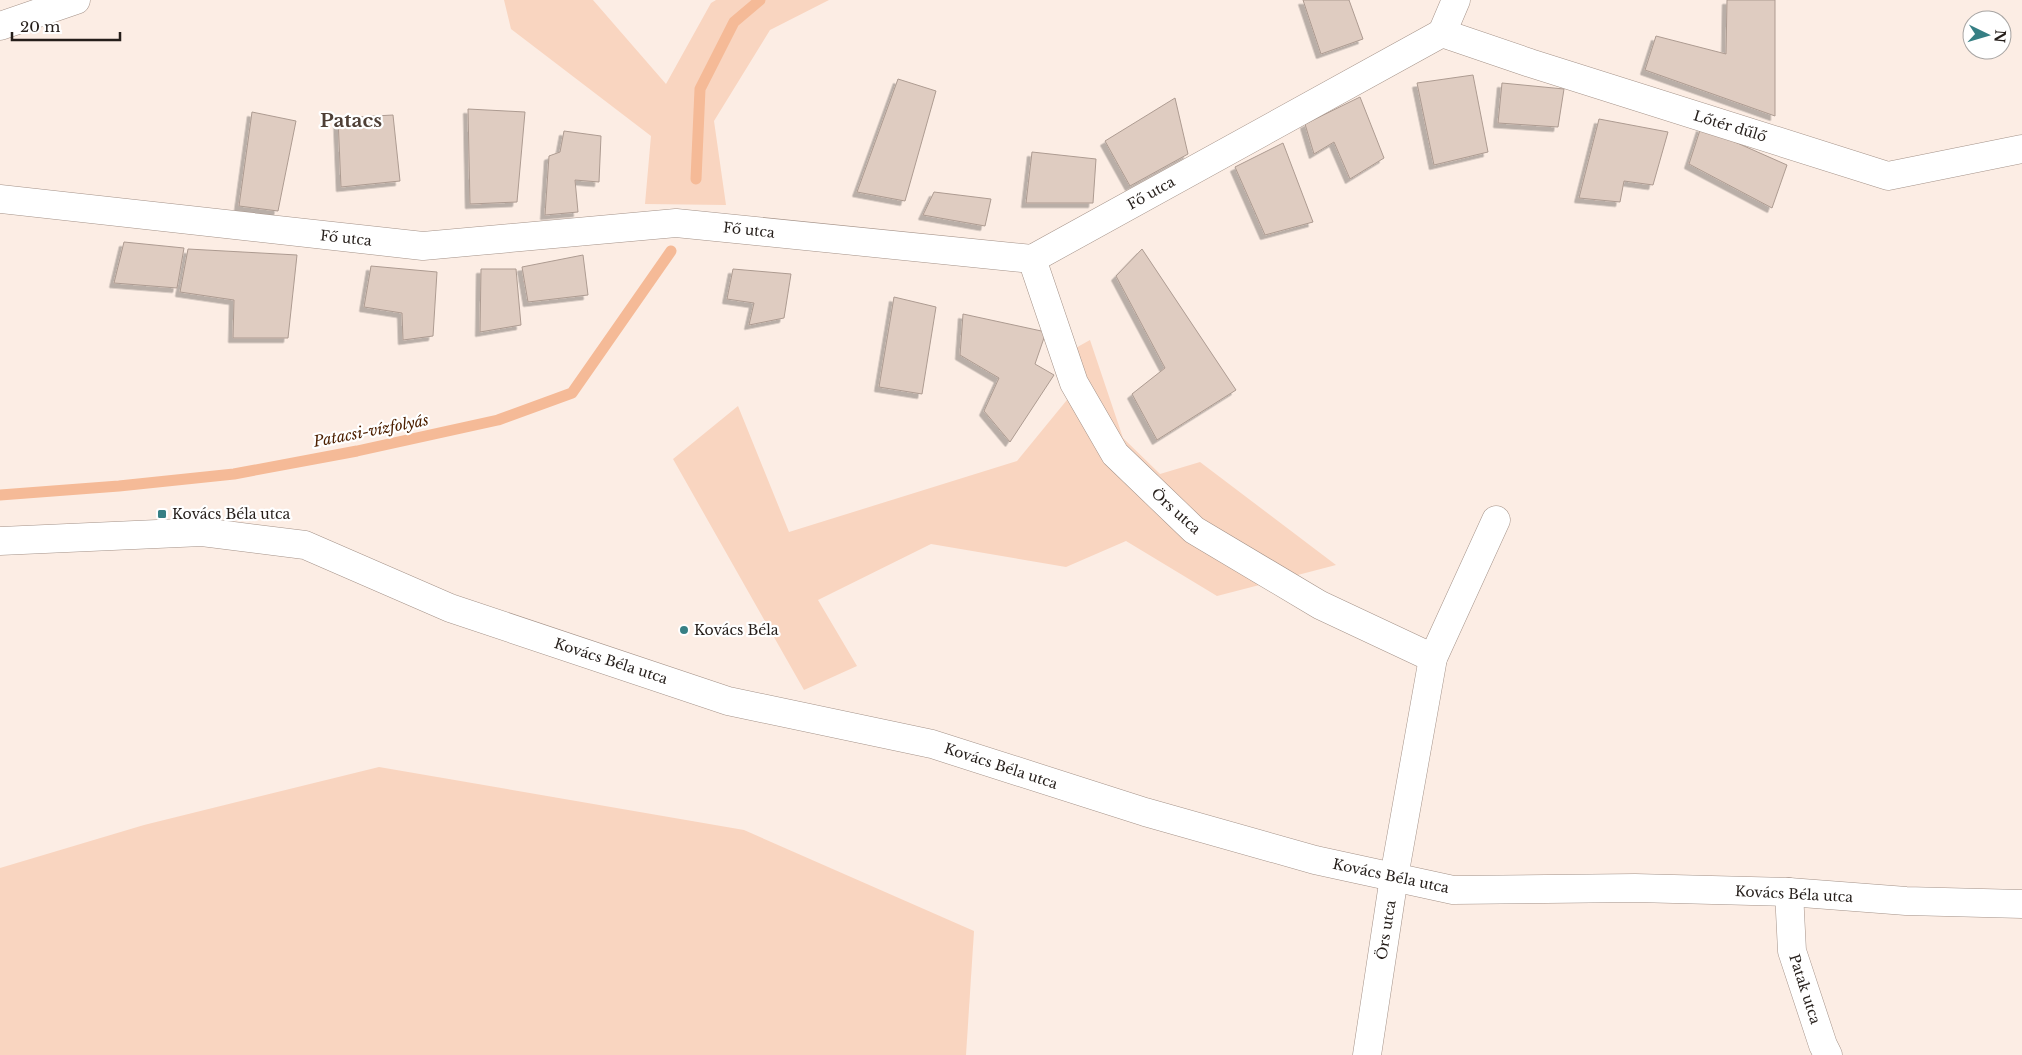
<svg xmlns="http://www.w3.org/2000/svg" width="2022" height="1055" font-family="'Libre Baskerville',serif">
<style>
.green{fill:#f9d5c0}
.lines{fill:none;stroke-linecap:round;stroke-linejoin:round}
.stream{stroke:#f5ba97;stroke-width:11}
.building{fill:#dfccc1;stroke:#ad9b91;filter:url(#shadow)}
.minor-casing{stroke:#a49288;stroke-width:29}
.minor{stroke:#fff;stroke-width:28}
.poi-dot{fill:#367f84;stroke:#fff;stroke-width:2}
.labels{text-anchor:middle;stroke-width:4.5;stroke-linejoin:round;paint-order:stroke}
.street-label{font-size:14px;fill:#251e1a;stroke:#fff}
.poi-label{font-size:14px;fill:#251e1a;stroke:#fff;text-anchor:start}
.water-label{font-size:15px;font-style:italic;fill:#4d2000;stroke:#fff}
.district-label{font-size:19px;font-weight:bold;fill:#4e3f36;stroke:#fff}
</style>
<defs>
<filter id="shadow"><feDropShadow dx="-4.5" dy="4.5" stdDeviation="0" flood-color="#0004"/></filter>
</defs>
<rect width="100%" height="100%" fill="#fcede4"/>
<!-- green -->
<g class="green">
<path d="M 504,0 L 593,0 L 666,84 L 711,3 L 716,0 L 829,0 L 770,30 L 714,121 L 726,205 L 645,204 L 651,136 L 511,29 Z"/>
<path d="M 1090,340 L 1123,438 L 1160,474 L 1200,462 L 1336,565 L 1217,596 L 1126,541 L 1066,567 L 931,544 L 818,600 L 857,666 L 804,690 L 673,459 L 738,406 L 789,532 L 1017,461 L 1071,395 L 1054,360 Z"/>
<path d="M 379,767 L 744,830 L 974,931 L 966,1055 L 0,1055 L 0,868 L 144,825 Z"/>
</g>
<g class="lines">
<!-- stream -->
<g class="stream">
<path d="M 696,179 L 700,89 L 734,22 L 760,0"/>
<path d="M 0,495 L 119,486 L 234,474 L 357,451 L 498,420 L 572,393 L 671,251"/>
</g>
</g>
<!-- building -->
<g class="building">
<path d="M 1303,0 L 1349,0 L 1363,39 L 1321,54 Z"/>
<path d="M 1727,0 L 1775,0 L 1775,116 L 1645,70 L 1656,36 L 1726,54 Z"/>
<path d="M 1473,75 L 1488,152 L 1434,165 L 1417,83 Z"/>
<path d="M 898,79 L 936,91 L 905,201 L 857,192 Z"/>
<path d="M 1502,83 L 1564,89 L 1558,127 L 1498,123 Z"/>
<path d="M 1360,97 L 1384,158 L 1350,179 L 1334,142 L 1314,154 L 1305,124 Z"/>
<path d="M 1175,98 L 1188,154 L 1130,186 L 1105,141 Z"/>
<path d="M 468,109 L 525,112 L 517,202 L 470,204 Z"/>
<path d="M 252,112 L 296,121 L 278,211 L 239,206 Z"/>
<path d="M 393,115 L 400,181 L 341,187 L 338,118 Z"/>
<path d="M 1599,119 L 1668,132 L 1653,185 L 1624,181 L 1620,202 L 1579,198 Z"/>
<path d="M 1701,127 L 1787,165 L 1772,208 L 1689,164 Z"/>
<path d="M 564,131 L 601,136 L 599,182 L 575,180 L 578,212 L 545,215 L 549,156 L 560,152 Z"/>
<path d="M 1283,143 L 1313,222 L 1265,235 L 1235,167 Z"/>
<path d="M 1032,152 L 1096,159 L 1093,203 L 1026,203 Z"/>
<path d="M 934,192 L 991,199 L 985,226 L 923,215 Z"/>
<path d="M 124,242 L 184,248 L 177,288 L 114,283 Z"/>
<path d="M 188,249 L 297,255 L 288,338 L 233,338 L 234,300 L 180,292 Z"/>
<path d="M 1142,249 L 1236,390 L 1157,440 L 1132,394 L 1165,368 L 1116,276 Z"/>
<path d="M 583,255 L 588,295 L 528,302 L 522,267 Z"/>
<path d="M 371,266 L 437,272 L 433,336 L 403,340 L 402,313 L 364,307 Z"/>
<path d="M 481,269 L 516,269 L 521,325 L 480,332 Z"/>
<path d="M 733,269 L 791,274 L 784,318 L 749,325 L 754,303 L 727,299 Z"/>
<path d="M 894,297 L 936,307 L 922,394 L 879,387 Z"/>
<path d="M 963,314 L 1046,332 L 1035,364 L 1054,375 L 1010,442 L 984,411 L 999,378 L 960,355 Z"/>
</g>
<g class="lines">
<defs>
<g id="minor">
<path d="M 0,26 L 76,0"/>
<path d="M 1442,33 L 1530,63 L 1888,176 L 2022,149"/>
<path d="M 1442,33 L 1456,0"/>
<path d="M 0,199 L 423,246 L 676,223 L 1032,259 L 1442,33"/>
<path d="M 1032,259 L 1074,383 L 1115,454 L 1194,530 L 1320,605 L 1433,658"/>
<path d="M 0,541 L 202,532 L 305,545 L 450,608 L 728,701 L 932,744 L 1145,812 L 1315,860 L 1453,890 L 1635,888 L 1789,892 L 1906,901 L 2022,904"/>
<path d="M 1789,892 L 1792,951 L 1823,1045 L 1828,1055"/>
<path d="M 1367,1055 L 1394,877 L 1433,658 L 1496,520"/>
</g>
</defs>
<!-- minor casing -->
<use href="#minor" class="minor-casing"/>
<!-- minor -->
<use href="#minor" class="minor"/>
</g>
<!-- markers -->
<g class="poi-dot">
<rect x="157" y="509" width="10" height="10" rx="2.5"/>
<circle cx="684" cy="630" r="5"/>
</g>
<g class="labels">
<!-- street labels -->
<g class="street-label">
<text transform="translate(1730 126) rotate(17)" y="5">Lőtér dűlő</text>
<text transform="translate(1151 193) rotate(-29)" y="5">Fő utca</text>
<text transform="translate(749 230) rotate(6)" y="5">Fő utca</text>
<text transform="translate(346 238) rotate(6)" y="5">Fő utca</text>
<text transform="translate(1176 511) rotate(42)" y="5">Örs utca</text>
<text transform="translate(611 661) rotate(18)" y="5">Kovács Béla utca</text>
<text transform="translate(1001 766) rotate(18)" y="5">Kovács Béla utca</text>
<text transform="translate(1391 876) rotate(12)" y="5">Kovács Béla utca</text>
<text transform="translate(1794 894) rotate(3)" y="5">Kovács Béla utca</text>
<text transform="translate(1386 930) rotate(-81)" y="5">Örs utca</text>
<text transform="translate(1805 989) rotate(72)" y="5">Patak utca</text>
</g>
<!-- poi labels -->
<g class="poi-label">
<text x="172" y="519">Kovács Béla utca</text>
<text x="694" y="635">Kovács Béla</text>
</g>
<!-- water labels -->
<g class="water-label">
<text transform="translate(371 431) rotate(-11)" y="5">Patacsi-vízfolyás</text>
</g>
<!-- district labels -->
<g class="district-label">
<text x="351" y="127">Patacs</text>
</g>
</g>
<!-- north arrow -->
<g transform="translate(1987 35) rotate(95)"><circle r="24" fill="#ffffff" stroke="#a8a5a3"/>
<path d="M0-4L9 19L0 12L-9 19Z" fill="#367f84"/>
<text y="-8" font-size="14" font-weight="bold" text-anchor="middle" fill="#251e1a">N</text>
</g>
<!-- scale -->
<path d="M12 32v8h108v-8" fill="none" stroke="#251e1a" stroke-width="2.5"/>
<text x="20" y="32" font-size="15" fill="#251e1a" stroke="#ffffff" stroke-width="4" paint-order="stroke">20 m</text>
</svg>
